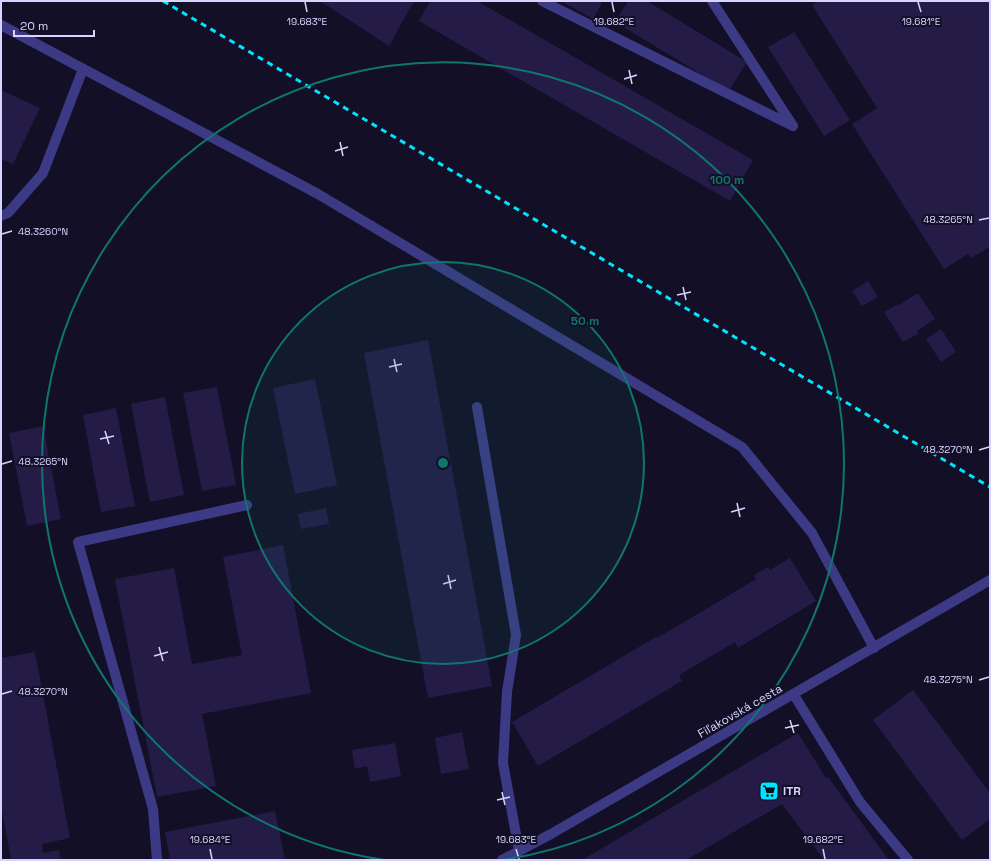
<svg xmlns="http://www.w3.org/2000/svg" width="991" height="861" font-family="'Space Grotesk',sans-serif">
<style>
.building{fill:#241b47}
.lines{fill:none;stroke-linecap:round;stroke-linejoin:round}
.service{stroke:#3d3a85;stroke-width:10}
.tertiary{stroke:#3d3a85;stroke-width:10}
.rail{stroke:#00e5ff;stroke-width:3;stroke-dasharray:6 5;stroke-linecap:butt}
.ticks{fill:none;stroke:#d9d4ff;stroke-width:1.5}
.ring{fill:none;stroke:#0f766e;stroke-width:2}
.labels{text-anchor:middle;stroke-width:4;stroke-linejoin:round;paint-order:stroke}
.street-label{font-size:12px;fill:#d9d4ff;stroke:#130f26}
.poi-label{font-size:12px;font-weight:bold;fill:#d9d4ff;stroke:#130f26;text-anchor:start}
.ticks-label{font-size:10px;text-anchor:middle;fill:#d9d4ff;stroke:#130f26;stroke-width:4;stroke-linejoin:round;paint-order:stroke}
.centre{fill:#0f766e;stroke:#130f26;stroke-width:2}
.ring-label{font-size:12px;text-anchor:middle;font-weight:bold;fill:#0f766e;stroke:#130f26;stroke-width:4;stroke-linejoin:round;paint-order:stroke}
</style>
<rect width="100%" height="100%" fill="#130f26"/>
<!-- building -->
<g class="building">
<path d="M 320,1 L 414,1 L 389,46 Z"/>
<path d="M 430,1 L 477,1 L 753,160 L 730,201 L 419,21 Z"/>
<path d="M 561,1 L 603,1 L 593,19 Z"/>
<path d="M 628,1 L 647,1 L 747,62 L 729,91 L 615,22 Z"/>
<path d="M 818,1 L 990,1 L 990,247 L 971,258 L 968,254 L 944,269 L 852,124 L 877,108 L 812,5 Z"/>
<path d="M 794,32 L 850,120 L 824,136 L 768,47 Z"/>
<path d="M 1,90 L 40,108 L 13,164 L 1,159 Z"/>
<path d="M 868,281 L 878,297 L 862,306 L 852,291 Z"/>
<path d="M 918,293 L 935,319 L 917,331 L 918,334 L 903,342 L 884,312 L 898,304 L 899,305 Z"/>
<path d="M 941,329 L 956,352 L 941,362 L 926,339 Z"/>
<path d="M 428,340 L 492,686 L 428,698 L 364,353 Z"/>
<path d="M 315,379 L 337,485 L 295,494 L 273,388 Z"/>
<path d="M 217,387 L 236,485 L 202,491 L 183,393 Z"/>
<path d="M 165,397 L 184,495 L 150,502 L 131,404 Z"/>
<path d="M 116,408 L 135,506 L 101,512 L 83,415 Z"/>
<path d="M 43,426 L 61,519 L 27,526 L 9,433 Z"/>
<path d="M 326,508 L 329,524 L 301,529 L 298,514 Z"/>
<path d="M 283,545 L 311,693 L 202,714 L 216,786 L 157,797 L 115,579 L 174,568 L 192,664 L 242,655 L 223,557 Z"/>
<path d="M 790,558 L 816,601 L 738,648 L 735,642 L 679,675 L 682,681 L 538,766 L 512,722 L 656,637 L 657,638 L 713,605 L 756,579 L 754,575 L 768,567 L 770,570 Z"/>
<path d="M 35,652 L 70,838 L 42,844 L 43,853 L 59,850 L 61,860 L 11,860 L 1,805 L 1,658 Z"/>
<path d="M 913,690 L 990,793 L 990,819 L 962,840 L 873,720 Z"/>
<path d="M 462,732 L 469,769 L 441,774 L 435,738 Z"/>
<path d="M 798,733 L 826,778 L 828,777 L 889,860 L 824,860 L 782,804 L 686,860 L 582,860 Z"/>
<path d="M 395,743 L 401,776 L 370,782 L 367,766 L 355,769 L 352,750 Z"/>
<path d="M 275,811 L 285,860 L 170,860 L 165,832 Z"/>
</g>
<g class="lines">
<!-- service -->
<g class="service">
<path d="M 542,1 L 793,126 L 712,1"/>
<path d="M 1,25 L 318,194 L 742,447 L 812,533 L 874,648"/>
<path d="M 1,216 L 8,213 L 43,173 L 83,69"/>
<path d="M 477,407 L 516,635 L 507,692 L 503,763 L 519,851"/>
<path d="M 794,695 L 860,802 L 908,860"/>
<path d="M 157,860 L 153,809 L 78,542 L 247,505"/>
</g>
<!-- tertiary -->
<path class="tertiary" d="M 502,860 L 551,834 L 990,580"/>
<!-- rail -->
<path class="rail" d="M 163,1 L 990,487"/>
</g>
<!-- ticks -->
<path class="ticks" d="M 305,2 L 307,12M 612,2 L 614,12M 918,2 L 921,12M 629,70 L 632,84M 624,79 L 637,75M 340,142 L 343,156M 335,151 L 348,147M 979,220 L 989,218M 2,234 L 12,231M 683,287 L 686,300M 677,295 L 691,292M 394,359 L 397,372M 389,367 L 402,364M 105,431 L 109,444M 100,439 L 114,436M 979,450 L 989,447M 2,464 L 12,461M 737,503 L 740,517M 731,512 L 745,508M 448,575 L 451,589M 443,584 L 456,580M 159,647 L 163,661M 154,656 L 168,652M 979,680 L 989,677M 2,694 L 12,691M 790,720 L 794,733M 785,728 L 799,725M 502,792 L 505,805M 497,800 L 510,797M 210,849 L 212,859M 516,849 L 519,859M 823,849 L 825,859"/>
<!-- distance rings -->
<circle cx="443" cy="463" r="201" fill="#0f766e" fill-opacity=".12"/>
<g class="ring">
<circle cx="443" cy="463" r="201"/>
<path d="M384 860A401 401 0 1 1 502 860"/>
</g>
<!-- icons -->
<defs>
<symbol id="supermarket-square" viewBox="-11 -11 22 22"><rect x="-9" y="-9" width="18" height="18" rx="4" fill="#00e5ff" stroke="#130f26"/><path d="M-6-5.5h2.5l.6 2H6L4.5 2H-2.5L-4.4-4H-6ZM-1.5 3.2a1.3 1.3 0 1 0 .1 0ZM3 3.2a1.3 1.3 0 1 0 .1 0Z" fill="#111"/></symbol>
</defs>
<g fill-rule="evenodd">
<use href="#supermarket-square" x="758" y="780" width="22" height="22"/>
</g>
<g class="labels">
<!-- street labels -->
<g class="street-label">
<text transform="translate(740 711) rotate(-30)" y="4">Fiľakovská cesta</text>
</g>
<!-- poi labels -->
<g class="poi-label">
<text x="783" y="795">ITR</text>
</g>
</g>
<g class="ticks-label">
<text x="307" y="25">19.683°E</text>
<text x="614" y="25">19.682°E</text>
<text x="921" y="25">19.681°E</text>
<text x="948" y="223">48.3265°N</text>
<text x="43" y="235">48.3260°N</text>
<text x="948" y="453">48.3270°N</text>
<text x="43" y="465">48.3265°N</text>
<text x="948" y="683">48.3275°N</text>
<text x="43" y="695">48.3270°N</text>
<text x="210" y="843">19.684°E</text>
<text x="516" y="843">19.683°E</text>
<text x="823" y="843">19.682°E</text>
</g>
<circle cx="443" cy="463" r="6" class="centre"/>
<g class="ring-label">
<text x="727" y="184">100 m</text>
<text x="585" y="325">50 m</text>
</g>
<!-- border -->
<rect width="991" height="861" fill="none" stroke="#d9d4ff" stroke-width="4"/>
<!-- scale -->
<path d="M14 30v6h80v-6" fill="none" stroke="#d9d4ff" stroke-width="2"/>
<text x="20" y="30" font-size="12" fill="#d9d4ff" stroke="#130f26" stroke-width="3" paint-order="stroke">20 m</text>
</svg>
